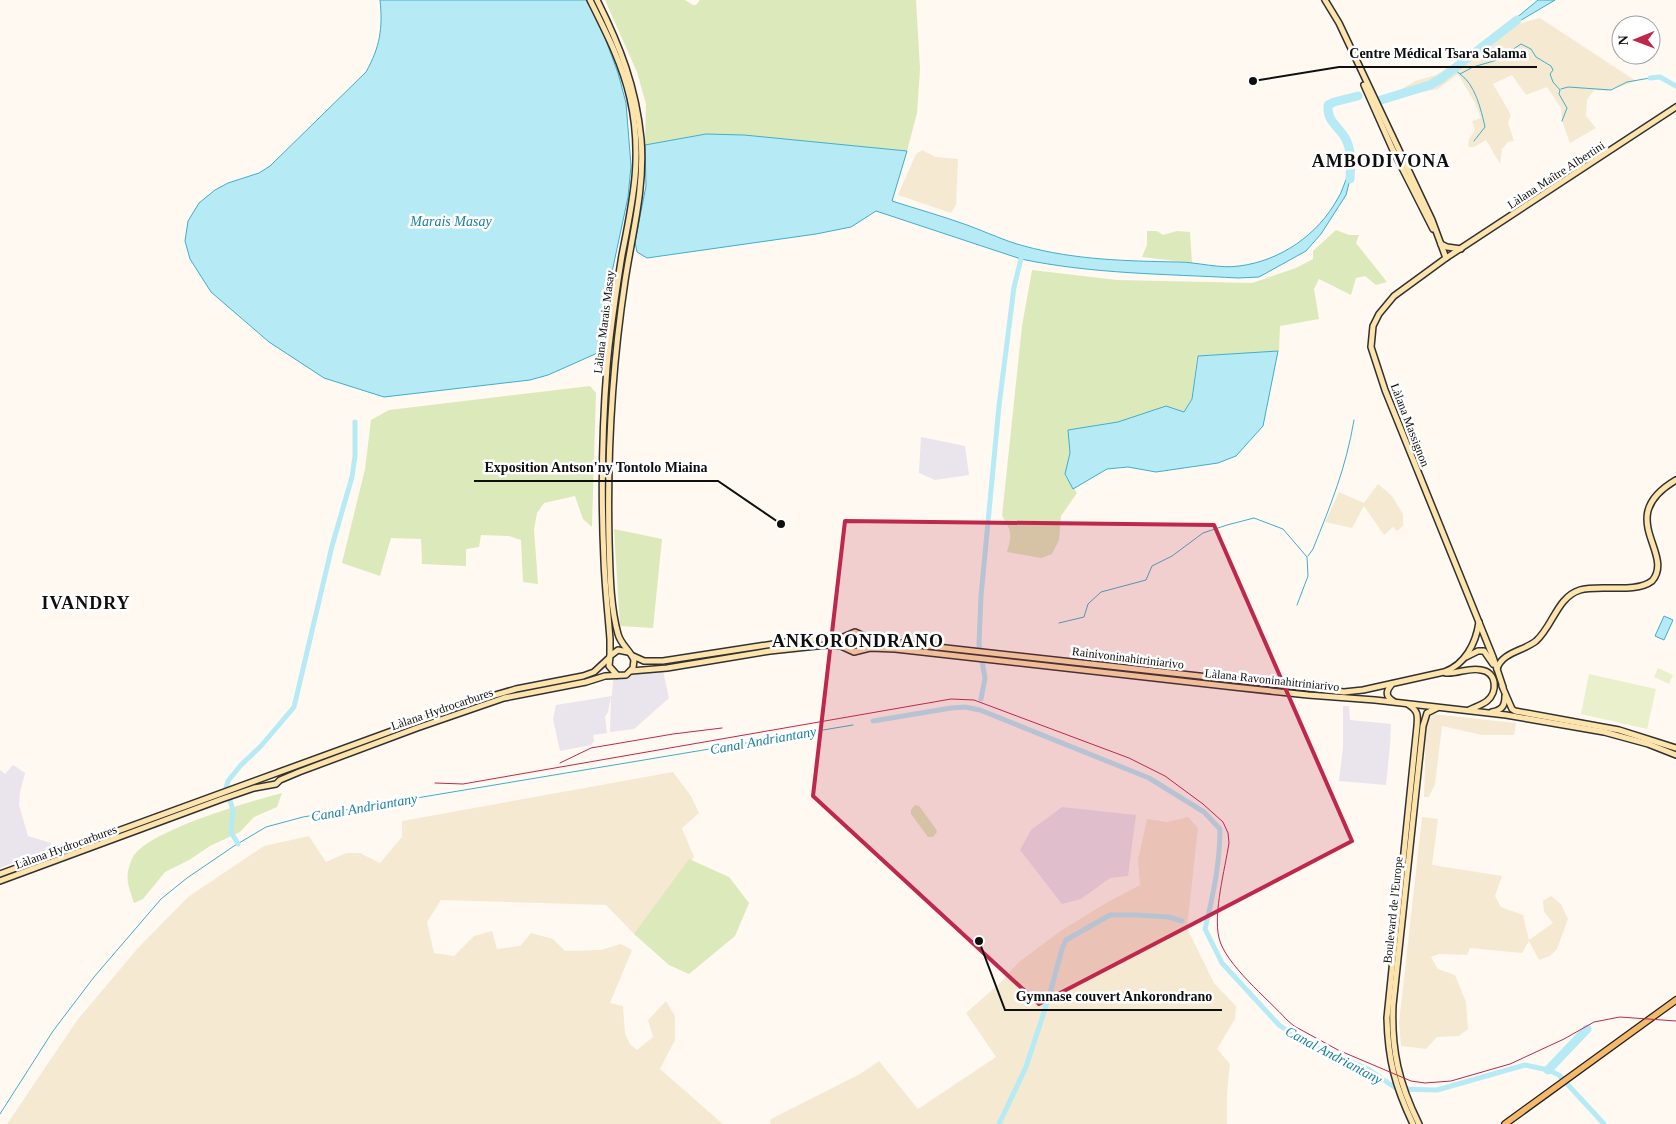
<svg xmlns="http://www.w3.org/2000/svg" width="1676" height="1124" font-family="Georgia,serif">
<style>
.industrial{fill:#eae4ed}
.farmland{fill:#f5ead1}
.green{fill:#dce9bb}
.pitch{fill:#ebf0cc}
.water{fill:#b6eaf5;stroke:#3eafcb}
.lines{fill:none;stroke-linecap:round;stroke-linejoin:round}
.stream{stroke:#3eafcb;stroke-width:1}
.canal{stroke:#b6eaf5;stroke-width:5}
.river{stroke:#b6eaf5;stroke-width:9}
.secondary-casing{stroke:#313131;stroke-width:8}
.primary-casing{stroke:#202020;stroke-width:8}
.secondary{stroke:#fde4ad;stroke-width:5}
.primary{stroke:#f6b86a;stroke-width:5.5}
.rail{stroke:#be284d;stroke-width:1}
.marked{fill:#be284d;fill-opacity:0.2;stroke:#be284d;stroke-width:4;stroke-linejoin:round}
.labels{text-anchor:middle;stroke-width:5;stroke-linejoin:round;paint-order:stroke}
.street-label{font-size:12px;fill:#0f0f0f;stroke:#fff}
.water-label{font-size:14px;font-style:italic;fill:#1980a0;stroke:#fff}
.district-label{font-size:18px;font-weight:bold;letter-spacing:1px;fill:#0f0f0f;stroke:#fff}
.leader{fill:none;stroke:#0f0f0f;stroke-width:2}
.callout-dot{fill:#0f0f0f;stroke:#fff;stroke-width:2}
.callout-label{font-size:14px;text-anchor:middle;font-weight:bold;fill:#0f0f0f;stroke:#fff;stroke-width:5;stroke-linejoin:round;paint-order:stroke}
</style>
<rect width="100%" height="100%" fill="#fff9f1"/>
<!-- industrial -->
<g class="industrial">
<path d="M 921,437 L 965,446 L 969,475 L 935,480 L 919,473 Z"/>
<path d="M 663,671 L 669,698 L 634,729 L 610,732 L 611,696 L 608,712 L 605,717 L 607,733 L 593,735 L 594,741 L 591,745 L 560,751 L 553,719 L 556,705 L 612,696 L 613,680 L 622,676 Z"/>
<path d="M 1343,706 L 1349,706 L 1350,720 L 1391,724 L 1390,745 L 1386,785 L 1339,781 L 1343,748 Z"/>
<path d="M 13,765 L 25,773 L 20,792 L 19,805 L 28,836 L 51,843 L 49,849 L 0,868 L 0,770 L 5,774 Z"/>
<path d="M 1062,807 L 1136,815 L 1128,876 L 1110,878 L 1081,899 L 1062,904 L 1020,850 L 1031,830 Z"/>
</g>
<!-- farmland -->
<g class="farmland">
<path d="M 1540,18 L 1636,81 L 1607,91 L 1594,90 L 1587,100 L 1586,116 L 1596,128 L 1570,143 L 1562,121 L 1561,108 L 1547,87 L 1526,95 L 1512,75 L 1493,84 L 1511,115 L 1508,123 L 1514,141 L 1508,142 L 1502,149 L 1500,164 L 1486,140 L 1474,147 L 1469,147 L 1468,145 L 1469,139 L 1475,130 L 1472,121 L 1481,118 L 1475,103 L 1458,74 L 1438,89 L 1413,94 L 1400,90 L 1415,81 L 1436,75 L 1517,24 Z"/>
<path d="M 922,150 L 936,157 L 958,159 L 956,205 L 951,213 L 898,195 L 916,154 Z"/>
<path d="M 1378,484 L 1392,496 L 1403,514 L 1403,526 L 1397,531 L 1393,527 L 1384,535 L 1364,506 L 1352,528 L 1325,522 L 1339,492 L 1364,503 Z"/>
<path d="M 1433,714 L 1516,723 L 1514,735 L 1482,735 L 1442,726 L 1435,784 L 1429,797 L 1424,797 L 1426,723 Z"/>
<path d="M 673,772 L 691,796 L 699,813 L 682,828 L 694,857 L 636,936 L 606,905 L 441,900 L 427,922 L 434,953 L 454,956 L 474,936 L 492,931 L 497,949 L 520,946 L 531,933 L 553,939 L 565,951 L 601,950 L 621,944 L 632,950 L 610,1003 L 623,1006 L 625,1033 L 630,1044 L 637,1050 L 653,1037 L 648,1020 L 666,1001 L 675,1016 L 675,1040 L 660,1069 L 723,1124 L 7,1124 L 78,1019 L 138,948 L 188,897 L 264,846 L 309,836 L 326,862 L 346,853 L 360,853 L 380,863 L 402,837 L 402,821 Z"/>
<path d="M 1188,817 L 1198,828 L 1187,928 L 1214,983 L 1236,1006 L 1235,1019 L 1217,1049 L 1230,1064 L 1227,1092 L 1227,1124 L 770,1124 L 771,1119 L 860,1074 L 879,1061 L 918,1109 L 996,1057 L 966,1013 L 999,984 L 1019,962 L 1059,932 L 1106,903 L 1140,885 L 1138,860 L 1147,819 L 1167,822 Z"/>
<path d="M 1422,817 L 1438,819 L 1432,865 L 1502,876 L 1495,896 L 1501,907 L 1523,915 L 1529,940 L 1553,923 L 1544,912 L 1543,901 L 1551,896 L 1561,904 L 1568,919 L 1557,949 L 1550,956 L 1539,960 L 1529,941 L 1522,953 L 1470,948 L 1467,955 L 1439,954 L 1431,957 L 1438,969 L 1455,975 L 1466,1002 L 1468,1029 L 1459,1036 L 1437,1037 L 1426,1049 L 1401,1046 L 1399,1023 Z"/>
</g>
<!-- green -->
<g class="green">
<path d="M 605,0 L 685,0 L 693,5 L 696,5 L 700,0 L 916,0 L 920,69 L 917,113 L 907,151 L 744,135 L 706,134 L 645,145 L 646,104 L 637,72 Z"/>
<path d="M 1336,230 L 1349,235 L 1359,235 L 1356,243 L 1387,282 L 1376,285 L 1365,276 L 1356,278 L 1351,295 L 1319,279 L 1314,289 L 1319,319 L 1280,326 L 1279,351 L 1197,356 L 1192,398 L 1184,412 L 1165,406 L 1124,421 L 1068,430 L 1070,453 L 1065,476 L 1077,493 L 1061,516 L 1059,540 L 1052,554 L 1041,558 L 1007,552 C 1012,535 1012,531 1002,516 L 1022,326 L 1032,270 L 1117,280 L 1252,283 L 1296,268 L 1313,259 L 1313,251 Z"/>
<path d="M 1147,231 L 1157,231 L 1163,235 L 1177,231 L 1190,232 L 1192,263 L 1142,257 L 1147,245 Z"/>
<path d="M 590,386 L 596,393 L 592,527 L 583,519 L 575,496 L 544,503 L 537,513 L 534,529 L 538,584 L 523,582 L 521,540 L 509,536 L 481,535 L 479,547 L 466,549 L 466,566 L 422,564 L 421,539 L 391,538 L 380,576 L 342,563 L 365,469 L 371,420 L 389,410 Z"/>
<path d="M 614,529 L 662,539 L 653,628 L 620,626 Z"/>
<path d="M 282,793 L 277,807 L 254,817 L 240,832 L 210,846 L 189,860 L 165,872 L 143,899 L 134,903 C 128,884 124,878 132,859 C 144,831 252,801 282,793 Z"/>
<path d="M 915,805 L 919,806 L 936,829 L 937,832 L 933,837 L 928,837 L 911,814 L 911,810 Z"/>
<path d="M 689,859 L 729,877 L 749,903 L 735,936 L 689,974 L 669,965 L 634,934 Z"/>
</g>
<!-- pitch -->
<g class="pitch">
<path d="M 1658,668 L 1673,675 L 1669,684 L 1654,677 Z"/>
<path d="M 1589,674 L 1656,689 L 1647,729 L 1581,714 Z"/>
</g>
<!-- water -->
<g class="water">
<path d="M 380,0 L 587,0 L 605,38 L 618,73 L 626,103 L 631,166 L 628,197 L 612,272 L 602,351 L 548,375 L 530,380 L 384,397 L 324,378 L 269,342 L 211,292 L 190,259 L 185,241 L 188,221 L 199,203 L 215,190 L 228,183 L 259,173 L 270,166 L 366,72 C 380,47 383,28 380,0 Z"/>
<path d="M 1538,0 L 1555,0 L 1518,22 L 1515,19 Z"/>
<path d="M 706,134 L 744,135 L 907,151 L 892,201 C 917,209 942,216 967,225 C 986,232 1005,241 1024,246 C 1075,260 1127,261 1178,262 C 1197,262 1220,269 1239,266 C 1280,261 1318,235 1338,198 C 1342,192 1344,184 1347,177 L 1350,179 L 1346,195 L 1321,234 L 1306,251 L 1259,277 L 1238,278 C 1166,274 1092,274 1021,259 L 876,211 L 851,227 L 816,234 L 647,258 L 637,252 L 635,242 L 646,186 L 645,145 Z"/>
<path d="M 1278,351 L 1263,426 L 1236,456 L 1218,463 L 1156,472 L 1128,467 L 1107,469 L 1073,489 L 1065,474 L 1070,453 L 1068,430 L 1118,422 L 1166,406 L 1184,412 L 1192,399 L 1198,356 Z"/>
<path d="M 1664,616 L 1673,620 L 1664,640 L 1655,636 Z"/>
</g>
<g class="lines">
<!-- stream -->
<g class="stream">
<path d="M 1454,69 L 1460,74 L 1473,67 L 1497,60 L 1521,44 L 1531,49 L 1536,57 L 1551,66 L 1553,70 L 1550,74 L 1553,82 L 1560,90 L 1559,94 L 1567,108 L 1562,121"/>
<path d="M 1460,74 C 1475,84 1481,109 1485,127 L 1474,141"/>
<path d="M 1561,89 L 1568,87 L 1611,90 L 1627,82 L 1650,78"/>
<path d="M 1308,556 L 1313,549 C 1331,504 1346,468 1354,420"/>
<path d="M 1059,623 L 1084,617 L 1088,604 L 1101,592 L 1146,580 L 1152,566 L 1172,556 L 1203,533 L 1227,525 L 1254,518 L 1283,529 L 1307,557 L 1308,576 L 1297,605"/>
<path d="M 0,1114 L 53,1031 L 94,977 L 161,899 L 187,878 L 234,846 L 266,827 L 303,817 L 853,725"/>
</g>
<!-- canal -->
<g class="canal">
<path d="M 1650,78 L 1660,77 L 1676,86"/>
<path d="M 981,699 L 985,678 L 979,644 L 981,596 L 999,406 L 1014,287 L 1021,259"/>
<path d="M 873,721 L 951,708 L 965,707 L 980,710 L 1149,778 L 1204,812 L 1220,829 C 1220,863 1213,896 1205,929 L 1222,963 L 1279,1025 L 1304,1042 L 1368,1069 L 1397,1089 L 1437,1090 L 1525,1065 L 1548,1070 L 1559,1075 L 1604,1124"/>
<path d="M 238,844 L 231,832 L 233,810 L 226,788 L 228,781 L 241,765 L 261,746 L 294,707 L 332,546 L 352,477 L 355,456 L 355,422"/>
<path d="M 999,1124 L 1026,1067 L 1049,997 L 1062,949 L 1066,940 L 1110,915 L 1136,915 L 1169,917 L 1182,921"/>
</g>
<!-- river -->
<g class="river">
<path d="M 1381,100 L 1430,85 L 1442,78 L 1517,20"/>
<path d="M 1350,179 C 1351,164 1352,148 1344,136 C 1336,124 1327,121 1328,105 L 1334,102 L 1358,96"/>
<path d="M 1548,1070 L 1587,1029"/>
</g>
<defs>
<g id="secondary">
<path d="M 590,0 C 606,32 622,63 630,98 C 643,155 633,200 622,255 C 616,292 610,330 607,367 C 602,431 601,496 604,560 C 605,587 608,613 610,639 L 610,656"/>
<path d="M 1325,0 L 1339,23 L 1432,220 L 1446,258"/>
<path d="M 1364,85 L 1392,148 L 1433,229"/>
<path d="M 1441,244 L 1447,247 L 1461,249"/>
<path d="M 633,656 L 644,661 L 663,661 L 799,640 L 841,638 L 855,632 L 868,638 L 883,641 L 1344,692 L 1363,690 L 1444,672 C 1465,665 1476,643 1479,622"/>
<path d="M 1466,657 L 1478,651 L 1484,651 L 1493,664"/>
<path d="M 1497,669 C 1502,652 1524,651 1536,641 C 1553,626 1557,597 1580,590 C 1599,584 1635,594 1652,581 C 1676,553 1613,517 1676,480"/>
<path d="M 631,671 L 667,668 L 770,651 L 826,645 L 841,646 L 854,652 L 870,648 L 895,649 L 1234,687 L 1308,695 L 1375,700 L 1506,715 L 1604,732 L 1648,744 L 1676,755"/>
<path d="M 1446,673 C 1458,674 1469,667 1481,670 C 1497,672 1498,692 1487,701 C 1482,705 1475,707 1469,710"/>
<path d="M 617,675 L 609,666 L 610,656 L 618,650 L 628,652"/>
<path d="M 1392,684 C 1386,691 1385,696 1393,701"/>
<path d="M 1502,686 L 1512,709 L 1515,711 L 1619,730 L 1676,748"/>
<path d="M 1503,687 L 1493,657 L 1385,390 L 1371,347 L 1373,326 L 1379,314 L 1394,296 L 1446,258 L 1676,107"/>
<path d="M 1409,705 C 1418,711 1418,715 1417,726 L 1387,1018 C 1388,1060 1395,1086 1413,1124"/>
<path d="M 1492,712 C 1502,710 1505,706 1505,696"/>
<path d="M 0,874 L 471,702 L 516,689 L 583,676 L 594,672 L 609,658"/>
<path d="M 0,881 L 222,799 L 254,788 L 276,784 L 280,780 L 299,772 L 417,728 L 504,698 L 586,682 L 605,676 L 626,675 L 633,668 L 634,660 C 630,650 621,645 618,634 C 610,605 610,571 609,541 C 607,454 612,367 625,281 C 632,234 645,188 641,139 C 636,87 620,46 597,0"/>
<path d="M 1419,1124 C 1399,1084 1391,1050 1393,1005 L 1423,726 L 1427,713 L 1437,708"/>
</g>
<path id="primary" d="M 1505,1124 L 1676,1000"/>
</defs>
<!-- secondary casing -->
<use href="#secondary" class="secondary-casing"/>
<!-- primary casing -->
<use href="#primary" class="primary-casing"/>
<!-- secondary -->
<use href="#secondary" class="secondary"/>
<!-- primary -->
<use href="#primary" class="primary"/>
<!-- rail -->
<g class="rail">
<path d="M 560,763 L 591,748 L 673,734 L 722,728"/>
<path d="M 435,783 L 463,784 L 951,699 L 974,700 L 1129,758 L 1165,776 L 1203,804 L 1223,822 L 1228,833 L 1229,843 C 1225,869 1213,913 1219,938 C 1225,964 1268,999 1287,1020 L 1294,1026 L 1338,1050 L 1411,1081 L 1425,1083 L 1451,1081 L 1510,1064 L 1564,1039 L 1594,1022 L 1620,1017 L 1676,1021"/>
</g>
</g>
<!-- marked area -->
<path class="marked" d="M 845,521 L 1214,525 L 1352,841 L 1039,1004 L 813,796 Z"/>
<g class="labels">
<!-- street labels -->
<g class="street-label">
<text transform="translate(1556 175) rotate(-33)" y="4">Làlana Maître Albertini</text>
<text transform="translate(604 322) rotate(-83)" y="4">Làlana Marais Masay</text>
<text transform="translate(1410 425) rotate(69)" y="4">Làlana Massignon</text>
<text transform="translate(1128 658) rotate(7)" y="4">Rainivoninahitriniarivo</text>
<text transform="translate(1272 680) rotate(6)" y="4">Làlana Ravoninahitriniarivo</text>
<text transform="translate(442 709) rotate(-19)" y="4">Làlana Hydrocarbures</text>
<text transform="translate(66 847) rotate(-20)" y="4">Làlana Hydrocarbures</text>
<text transform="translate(1393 910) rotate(-84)" y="4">Boulevard de l'Europe</text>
</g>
<!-- water labels -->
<g class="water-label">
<text x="451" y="226">Marais Masay</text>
<text transform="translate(763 740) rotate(-10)" y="5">Canal Andriantany</text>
<text transform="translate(364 807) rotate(-10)" y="5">Canal Andriantany</text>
<text transform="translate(1334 1055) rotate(28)" y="5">Canal Andriantany</text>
</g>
<!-- district labels -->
<g class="district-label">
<text x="1381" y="167">AMBODIVONA</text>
<text x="86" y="609">IVANDRY</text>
<text x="858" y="647">ANKORONDRANO</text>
</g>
</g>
<!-- callouts -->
<path class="leader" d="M1253 81L1339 67H1537M781 524L718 481H474M979 941L1005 1010H1222"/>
<g class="callout-dot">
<circle cx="1253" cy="81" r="5"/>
<circle cx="781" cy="524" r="5"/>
<circle cx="979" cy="941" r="5"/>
</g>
<g class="callout-label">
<text x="1438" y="58">Centre Médical Tsara Salama</text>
<text x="596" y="472">Exposition Antson'ny Tontolo Miaina</text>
<text x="1114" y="1001">Gymnase couvert Ankorondrano</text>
</g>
<!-- north arrow -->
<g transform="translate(1636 40) rotate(269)"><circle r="24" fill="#ffffff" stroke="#9f9f9f"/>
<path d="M0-4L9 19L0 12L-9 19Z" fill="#be284d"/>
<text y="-8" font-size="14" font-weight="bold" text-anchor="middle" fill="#0f0f0f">N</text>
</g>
</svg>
